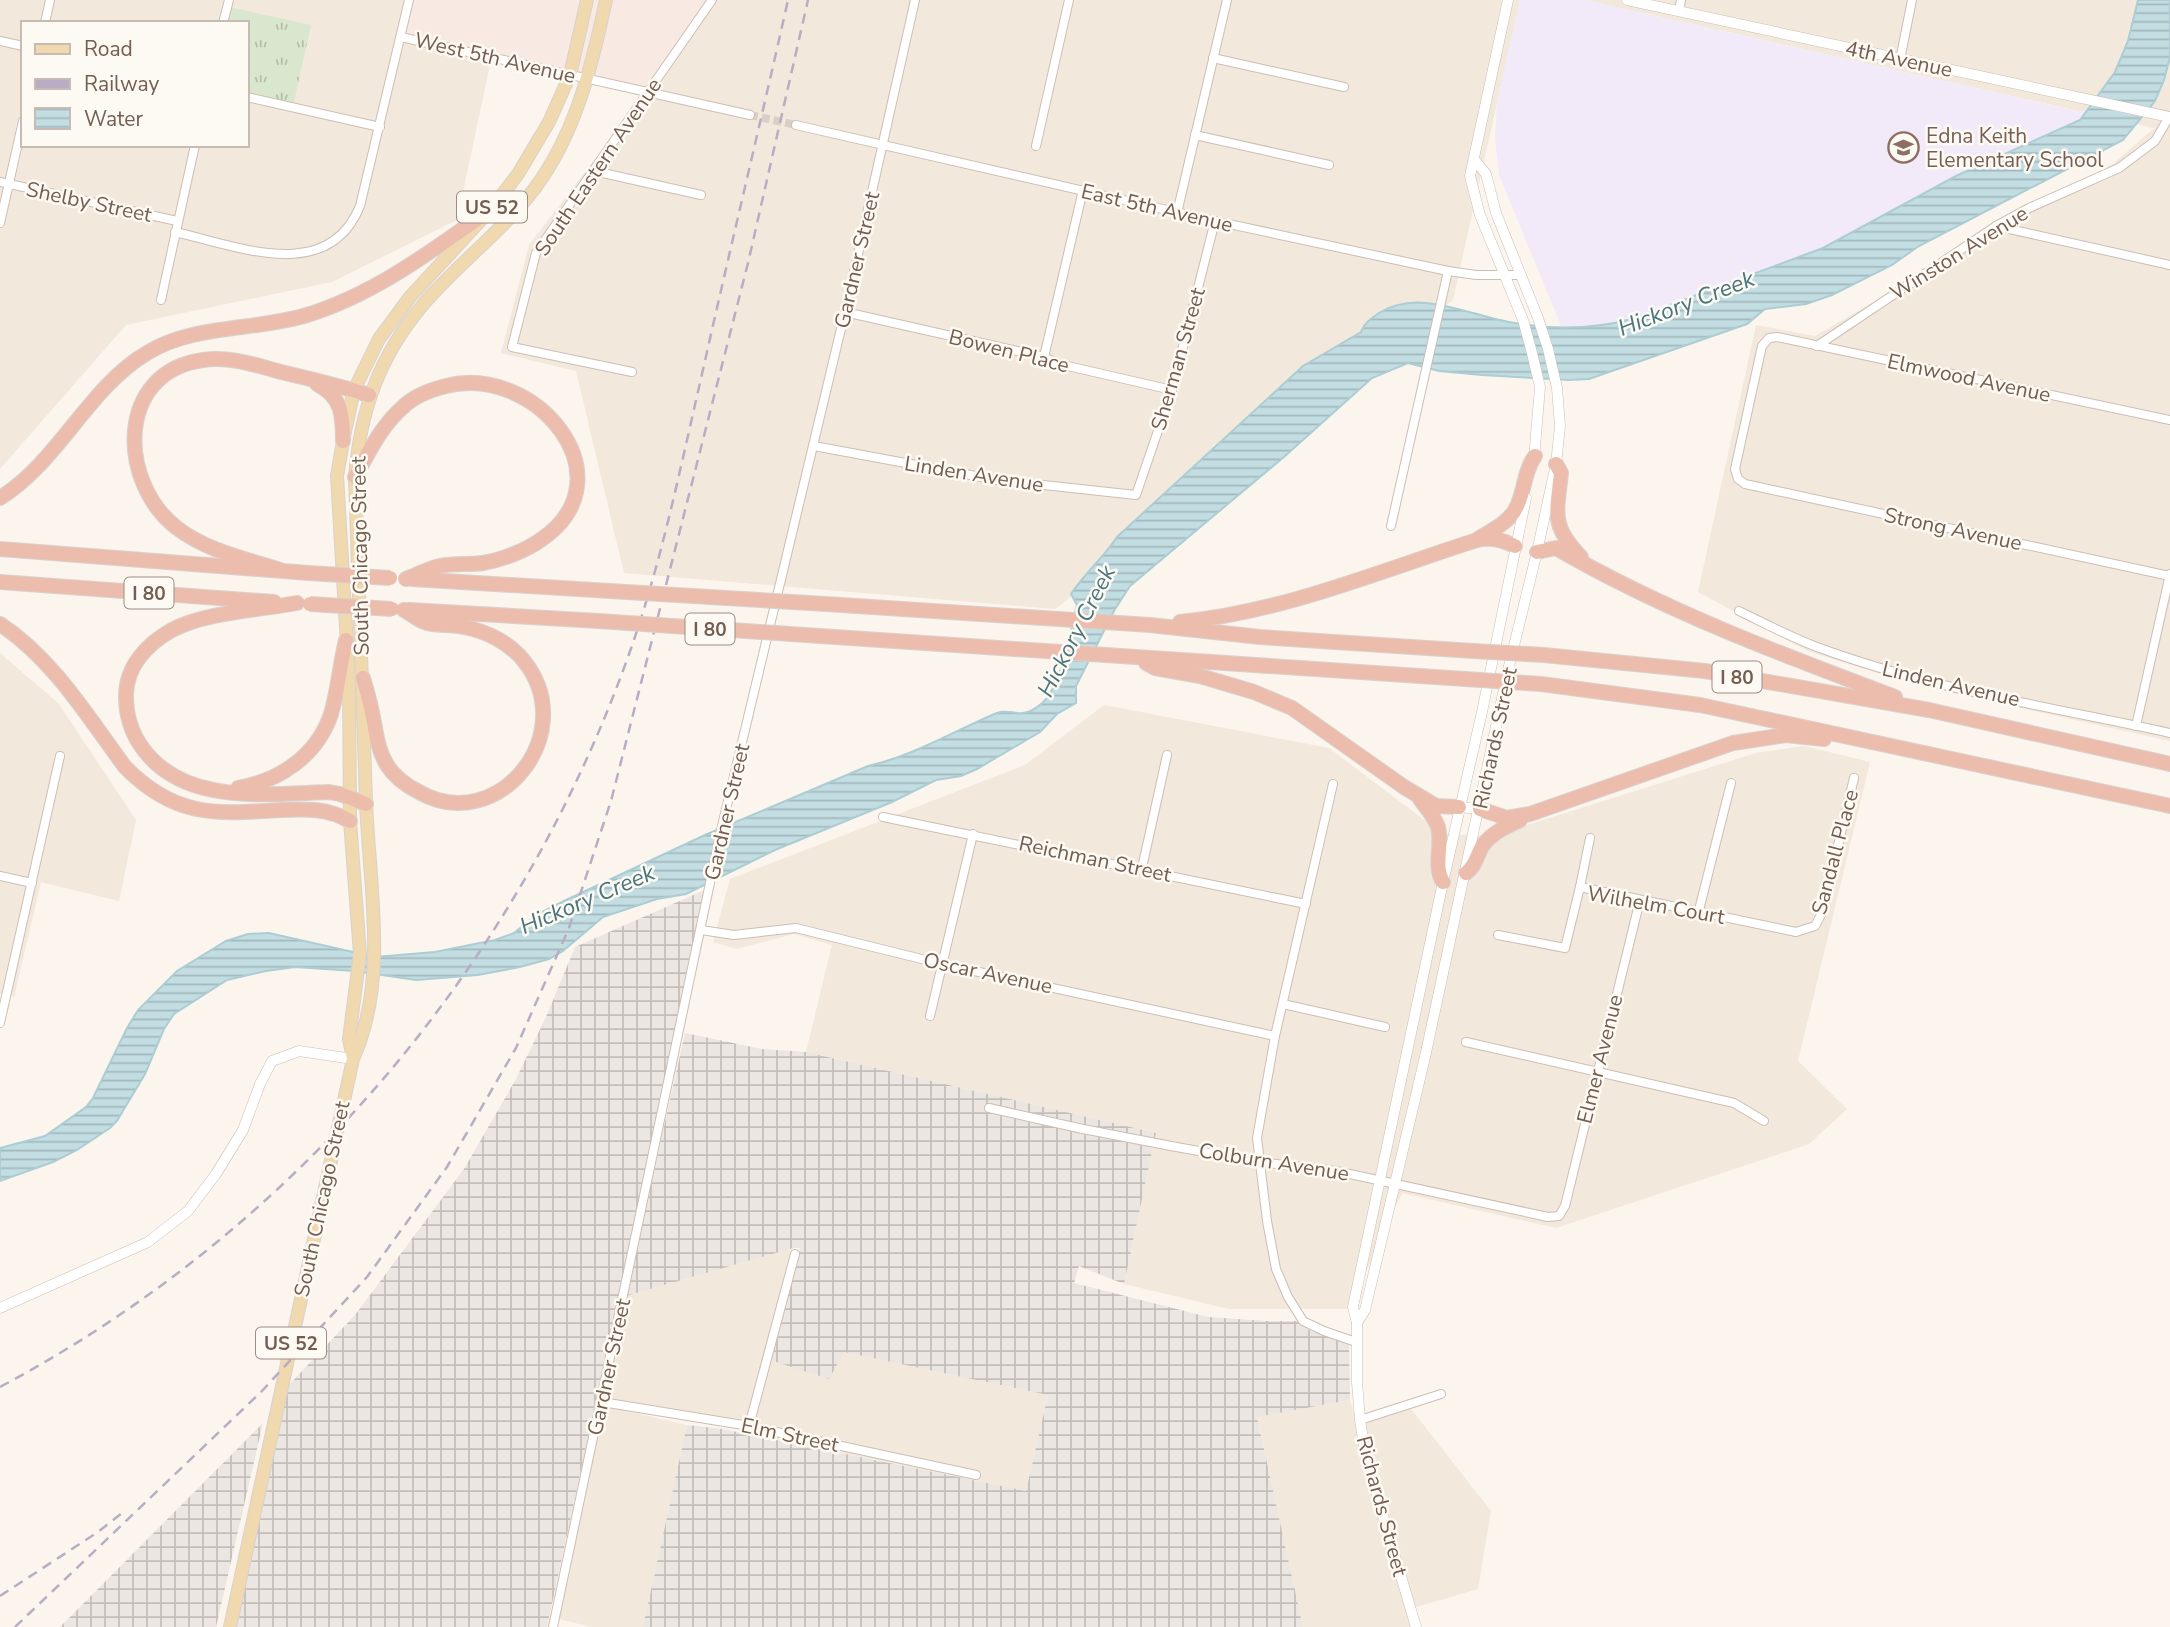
<svg xmlns="http://www.w3.org/2000/svg" width="2170" height="1627" font-family="'Nunito Sans',sans-serif">
<style>
.residential{fill:#f2e8dc;fill-rule:evenodd}
.commercial{fill:#f9e9e3}
.industrial{fill:url(#industrial-grid)}
.education{fill:#f2eaf8}
.park{fill:url(#park-tufts)}
.water{fill:url(#water-rules);stroke:#abcdd3;stroke-width:2}
.lines{fill:none;stroke-linecap:round;stroke-linejoin:round}
.minor-tunnel{stroke:#d9cfc6;stroke-width:8;stroke-dasharray:8 4;stroke-linecap:butt}
.minor-casing{stroke:#ccbeb4;stroke-width:10}
.tertiary-casing{stroke:#ccbeb4;stroke-width:11}
.primary-casing{stroke:#d8d2cf;stroke-width:14}
.motorway-casing{stroke:#d8d2cf;stroke-width:16}
.minor{stroke:#fff;stroke-width:8}
.tertiary{stroke:#fff;stroke-width:10}
.primary{stroke:#f0d8af;stroke-width:12}
.motorway{stroke:#ecbdad;stroke-width:14}
.rail{stroke:#b9acc4;stroke-width:2.5;stroke-dasharray:10 7;stroke-linecap:butt}
.motorway-bridge-casing{stroke:#d8d2cf;stroke-width:16;stroke-linecap:butt}
.motorway-bridge{stroke:#ecbdad;stroke-width:14}
.labels{text-anchor:middle;stroke-width:5;stroke-linejoin:round;paint-order:stroke}
.shield{fill:#fdfaf4;stroke:#9d8d83;stroke-width:2}
.shield-label{font-size:19px;font-weight:bold;fill:#745e52}
.street-label{font-size:21px;fill:#745e52;stroke:#fdfaf4}
.education-label{font-size:21px;fill:#785e54;stroke:#fdfaf4;text-anchor:start}
.water-label{font-size:23px;font-style:italic;fill:#4b757d;stroke:#fdfaf4}
</style>
<defs>
<pattern id="industrial-grid" width="8" height="8" patternUnits="userSpaceOnUse" patternTransform="scale(1.75)"><rect width="8" height="8" fill="#ebe6e2"/><path d="M0 4h8M4 0v8" fill="none" stroke="#c3beba"/></pattern>
<pattern id="park-tufts" width="24" height="20" patternUnits="userSpaceOnUse" patternTransform="scale(1.75)"><rect width="24" height="20" fill="#d8e7cd"/><path d="M3 7l-1-3M5 7V3M7 7l1-3M15 17l-1-3M17 17v-4M19 17l1-3" fill="none" stroke="#b4bea9"/></pattern>
<pattern id="water-rules" width="6" height="5" patternUnits="userSpaceOnUse" patternTransform="scale(1.75)"><rect width="6" height="5" fill="#c3dee3"/><path d="M0 2.5h6" fill="none" stroke="#a3b7bb"/></pattern>
</defs>
<rect width="100%" height="100%" fill="#fbf5ed"/>
<!-- residential -->
<g class="residential">
<path d="M 0,0 L 412,0 L 492,55 L 457,220 L 332,282 L 126,325 L 0,469 ZM 23,23 L 247,23 L 247,145 L 23,145 Z"/>
<path d="M 709,0 L 1520,0 L 1453,300 L 1055,609 L 624,573 L 576,371 L 501,353 L 529,245 L 648,90 Z"/>
<path d="M 1585,0 L 2170,0 L 2170,741 L 1912,684 L 1808,651 L 1698,592 L 1756,325 L 1815,336 L 2114,163 L 2154,128 Z"/>
<path d="M 0,653 L 59,704 L 136,820 L 119,901 L 41,882 L 14,997 L 0,993 Z"/>
<path d="M 1104,705 L 1329,748 L 1443,834 L 1492,836 L 1756,753 L 1804,746 L 1870,762 L 1798,1061 L 1847,1109 L 1809,1144 L 1556,1228 L 1402,1193 L 1349,1309 L 1229,1309 L 1124,1284 L 1156,1133 L 806,1052 L 832,945 L 794,934 L 736,949 L 713,942 L 730,879 L 1025,765 Z"/>
<path d="M 793,1248 L 747,1421 L 605,1400 L 626,1296 Z"/>
<path d="M 844,1352 L 1048,1395 L 1026,1491 L 750,1434 L 770,1360 Z"/>
<path d="M 1350,1400 L 1413,1627 L 1303,1627 L 1257,1416 Z"/>
<path d="M 604,1406 L 687,1425 L 643,1627 L 591,1627 L 559,1619 Z"/>
<path d="M 1411,1409 L 1491,1511 L 1478,1589 L 1413,1608 L 1364,1423 Z"/>
</g>
<!-- commercial -->
<path class="commercial" d="M 412,0 L 709,0 L 648,90 L 404,36 Z"/>
<!-- industrial -->
<g class="industrial">
<path d="M 707,889 L 547,1627 L 235,1627 L 286,1388 L 355,1315 L 464,1169 L 516,1079 L 546,1017 L 575,947 Z"/>
<path d="M 685,1033 L 762,1049 L 806,1052 L 1156,1133 L 1124,1284 L 1079,1266 L 1074,1283 L 1208,1317 L 1268,1321 L 1297,1321 L 1309,1330 L 1349,1344 L 1350,1400 L 1257,1417 L 1303,1627 L 643,1627 L 687,1425 L 723,1429 L 1026,1491 L 1048,1395 L 844,1352 L 829,1379 L 770,1360 L 800,1248 L 793,1248 L 626,1296 Z"/>
<path d="M 263,1423 L 216,1627 L 60,1627 Z"/>
</g>
<!-- education -->
<path class="education" d="M 1520,0 L 1585,0 L 2077,111 L 2085,111 L 2080,120 L 1956,176 L 1823,248 L 1632,319 L 1607,325 L 1562,328 L 1499,175 L 1495,138 L 1497,103 Z"/>
<!-- park -->
<path class="park" d="M 229,7 L 311,25 L 293,106 L 247,96 L 247,23 L 225,23 Z"/>
<!-- water -->
<path class="water" d="M 2138,0 L 2170,0 L 2170,57 L 2164,80 L 2155,101 L 2123,140 L 1919,246 L 1892,265 L 1832,295 L 1806,304 L 1765,309 L 1747,324 L 1589,379 L 1569,380 L 1482,375 L 1439,371 L 1408,363 L 1372,378 L 1285,456 L 1130,586 L 1115,609 L 1076,686 L 1076,703 L 1057,714 L 1040,732 L 977,769 L 961,776 L 936,780 L 892,802 L 775,850 L 686,894 L 657,899 L 603,917 L 563,951 L 549,959 L 520,967 L 478,975 L 416,980 L 355,971 L 295,967 L 266,971 L 227,980 L 174,1014 L 164,1029 L 145,1074 L 117,1121 L 110,1128 L 77,1150 L 53,1162 L 0,1181 L 0,1148 L 45,1136 L 86,1107 L 93,1098 L 127,1028 L 138,1010 L 177,971 L 226,941 L 248,934 L 269,933 L 375,957 L 435,952 L 495,940 L 514,933 L 536,915 L 564,901 L 705,835 L 868,766 C 913,756 954,731 997,713 C 1011,707 1020,722 1041,704 C 1062,687 1070,631 1077,605 L 1071,594 C 1085,573 1104,557 1117,537 L 1303,366 L 1361,332 C 1364,323 1372,318 1379,313 C 1421,287 1471,317 1515,323 C 1554,330 1594,329 1632,319 L 1823,248 L 1956,176 L 2080,120 L 2115,72 L 2128,41 Z"/>
<g class="lines">
<!-- minor-tunnel -->
<path class="minor-tunnel" d="M 750,115 L 796,125"/>
<defs>
<g id="minor">
<path d="M 1679,11 L 1681,0"/>
<path d="M 45,23 L 50,0"/>
<path d="M 223,23 L 229,0"/>
<path d="M 401,37 L 750,115"/>
<path d="M 0,41 L 23,46"/>
<path d="M 1213,58 L 1344,87"/>
<path d="M 1900,60 L 1912,0"/>
<path d="M 247,97 L 380,127"/>
<path d="M 796,125 L 1215,221 L 1448,271 L 1476,275 L 1521,275"/>
<path d="M 1195,135 L 1329,165"/>
<path d="M 1036,146 L 1069,0"/>
<path d="M 594,171 L 701,195"/>
<path d="M 0,182 L 177,221"/>
<path d="M 1177,213 L 1227,0"/>
<path d="M 0,223 L 23,121"/>
<path d="M 1996,226 L 2170,265"/>
<path d="M 175,232 C 237,246 328,285 360,206 L 409,0"/>
<path d="M 161,300 L 195,145"/>
<path d="M 845,312 L 1044,357 L 1059,364 L 1172,390"/>
<path d="M 1817,346 L 1996,226 L 2029,208 L 2119,168 L 2155,141 L 2169,117"/>
<path d="M 1044,357 L 1083,190"/>
<path d="M 632,372 L 512,347 L 536,253 L 712,0"/>
<path d="M 2170,420 L 1777,337 L 1769,338 L 1762,346 L 1735,469 L 1738,479 L 1745,484 L 2170,576"/>
<path d="M 814,446 L 997,480 L 1136,495 L 1172,390 L 1215,221"/>
<path d="M 1391,526 L 1448,271"/>
<path d="M 1739,611 C 1764,623 1790,637 1817,647 C 1930,689 2052,707 2170,733"/>
<path d="M 2136,726 L 2170,574"/>
<path d="M 1333,784 L 1275,1036 L 1257,1138 L 1267,1221 L 1276,1269 L 1288,1297 L 1303,1321 L 1324,1331 L 1356,1342"/>
<path d="M 883,817 L 1306,904"/>
<path d="M 1142,868 L 1167,755"/>
<path d="M 0,876 L 32,883"/>
<path d="M 1580,887 L 1590,838"/>
<path d="M 1699,910 L 1731,783"/>
<path d="M 701,930 L 734,935 L 796,928 L 942,964 L 1275,1036"/>
<path d="M 1498,935 L 1565,948 L 1580,887 L 1796,932 L 1815,926 L 1822,913 L 1854,778"/>
<path d="M 1283,1004 L 1385,1027"/>
<path d="M 930,1016 L 973,834"/>
<path d="M 0,1023 L 60,756"/>
<path d="M 1466,1042 L 1734,1103 L 1764,1121"/>
<path d="M 989,1108 L 1083,1129 L 1171,1146 L 1259,1162 L 1336,1171 L 1548,1217 L 1559,1216 L 1565,1206 L 1640,900"/>
<path d="M 602,1402 L 749,1426 L 976,1475"/>
<path d="M 1360,1420 L 1441,1394"/>
<path d="M 749,1426 L 795,1254"/>
<path d="M 553,1627 L 722,826 L 845,312 L 915,0"/>
</g>
<g id="tertiary">
<path d="M 1508,0 L 1470,176 L 1480,215 L 1523,320 L 1531,349 L 1540,387 L 1534,459"/>
<path d="M 1627,0 L 2170,117"/>
<path d="M 1459,807 L 1480,809"/>
<path d="M 0,1308 L 148,1242 L 188,1211 L 216,1174 L 243,1130 L 260,1084 L 272,1061 L 299,1051 L 353,1059"/>
<path d="M 1357,1323 L 1365,1310 L 1425,1057 L 1509,666 L 1537,552 L 1556,464 L 1560,426 L 1557,388 L 1548,349 L 1538,318 L 1496,213 L 1486,174 L 1474,159"/>
<path d="M 1416,1627 L 1366,1458 L 1360,1420 L 1357,1382 L 1357,1323 L 1353,1307 L 1443,882 L 1482,712 L 1526,498"/>
</g>
<g id="primary">
<path d="M 353,1058 L 349,1039 L 360,954 L 350,821 L 349,678 L 337,476 L 343,441 L 354,390 L 379,339 L 410,297 L 491,209 L 518,174 L 549,122 L 570,75 L 587,0"/>
<path d="M 230,1627 L 353,1059 C 389,980 369,885 366,801 C 362,693 359,585 355,477 C 360,412 379,357 421,307 C 456,265 502,232 535,188 C 576,133 592,65 606,0"/>
</g>
<g id="motorway">
<path d="M 317,384 C 342,397 343,415 343,441"/>
<path d="M 1556,464 L 1561,473 C 1557,513 1550,525 1581,557"/>
<path d="M 355,477 C 369,452 381,426 403,407 C 414,396 430,390 446,386 C 535,363 631,477 542,539 C 527,550 502,560 483,563 C 469,565 454,563 440,566 C 429,568 417,575 406,579"/>
<path d="M 0,498 C 59,461 89,387 147,353 C 194,324 255,331 307,315 C 375,294 433,250 491,209"/>
<path d="M 1478,539 C 1490,531 1508,523 1515,510 C 1525,493 1523,473 1535,456"/>
<path d="M 0,549 L 309,573"/>
<path d="M 1537,552 L 1556,548 C 1663,610 1780,654 1895,697"/>
<path d="M 280,570 C 246,559 207,551 177,528 C 118,483 115,372 203,360 C 229,356 256,365 281,372 C 311,379 340,386 369,395"/>
<path d="M 412,579 L 610,591"/>
<path d="M 0,582 L 274,602"/>
<path d="M 297,603 C 260,610 205,612 172,630 C 147,644 126,666 126,696 C 126,715 130,730 141,746 C 182,806 266,794 329,792 L 340,794 L 366,804"/>
<path d="M 826,604 L 1150,625 L 1260,637 L 1473,651"/>
<path d="M 409,610 L 599,621"/>
<path d="M 1180,622 C 1283,612 1380,571 1477,540 C 1492,537 1502,540 1515,546"/>
<path d="M 0,624 C 53,659 88,717 125,767 C 175,818 216,814 281,810 C 307,809 327,808 350,821"/>
<path d="M 820,636 L 1465,679"/>
<path d="M 1544,655 L 1705,671 L 1929,710 L 2170,764"/>
<path d="M 1146,663 L 1155,668 L 1200,676 L 1254,692 L 1292,708 L 1404,787 L 1436,806 L 1459,807"/>
<path d="M 363,678 C 366,688 369,698 371,708 C 376,728 376,747 387,765 C 394,776 407,786 419,792 C 497,837 582,734 524,661 C 510,643 486,631 464,627 C 452,624 439,626 427,623 C 419,621 411,614 404,610"/>
<path d="M 1541,684 L 1700,705 L 2170,806"/>
<path d="M 238,788 C 279,781 317,756 331,714 C 338,691 340,664 346,640"/>
<path d="M 1420,799 C 1426,808 1435,817 1438,827 C 1443,845 1433,866 1443,882"/>
<path d="M 1480,809 L 1507,818 L 1530,814 L 1733,743 L 1786,735 L 1824,739"/>
<path d="M 1466,873 C 1476,866 1477,854 1483,845 C 1493,832 1506,827 1520,820"/>
</g>
</defs>
<!-- minor casing -->
<use href="#minor" class="minor-casing"/>
<!-- tertiary casing -->
<use href="#tertiary" class="tertiary-casing"/>
<!-- primary casing -->
<use href="#primary" class="primary-casing"/>
<!-- motorway casing -->
<use href="#motorway" class="motorway-casing"/>
<!-- minor -->
<use href="#minor" class="minor"/>
<!-- tertiary -->
<use href="#tertiary" class="tertiary"/>
<!-- primary -->
<use href="#primary" class="primary"/>
<!-- motorway -->
<use href="#motorway" class="motorway"/>
<!-- rail -->
<g class="rail">
<path d="M 0,1387 C 293,1231 516,969 628,657 C 661,565 680,469 702,374 C 730,249 760,125 788,0"/>
<path d="M 0,1596 L 98,1532 L 122,1513"/>
<path d="M 15,1627 L 261,1392 L 367,1277 L 447,1167 L 516,1048 L 569,928 L 611,801 L 748,263 L 808,0"/>
</g>
<defs>
<g id="motorway-bridge">
<path d="M 309,573 L 390,578"/>
<path d="M 610,591 L 826,604"/>
<path d="M 310,604 L 392,609"/>
<path d="M 599,621 L 820,636"/>
<path d="M 1473,651 L 1544,655"/>
<path d="M 1465,679 L 1541,684"/>
</g>
</defs>
<!-- motorway-bridge casing -->
<use href="#motorway-bridge" class="motorway-bridge-casing"/>
<!-- motorway-bridge -->
<use href="#motorway-bridge" class="motorway-bridge"/>
</g>
<!-- icons -->
<defs>
<symbol id="school-ring" viewBox="-11 -11 22 22"><circle r="9.5" fill="#fdfaf4" stroke="#8d6e63" stroke-width="1.5"/><path d="M0-5L7-2L0 1L-7-2ZM-4 1L0 2.5L4 1V4Q0 6-4 4Z" fill="#8d6e63"/></symbol>
</defs>
<g fill-rule="evenodd">
<use href="#school-ring" x="1886" y="130" width="35" height="35"/>
</g>
<g class="labels">
<!-- shield labels -->
<g class="shield">
<rect x="457" y="191.5" width="70" height="31" rx="5"/>
<rect x="124.5" y="577.5" width="49" height="31" rx="5"/>
<rect x="685.5" y="613.5" width="49" height="31" rx="5"/>
<rect x="1712.5" y="661.5" width="49" height="31" rx="5"/>
<rect x="256" y="1327.5" width="70" height="31" rx="5"/>
</g>
<g class="shield-label">
<text x="492" y="214">US 52</text>
<text x="149" y="600">I 80</text>
<text x="710" y="636">I 80</text>
<text x="1737" y="684">I 80</text>
<text x="291" y="1350">US 52</text>
</g>
<!-- street labels -->
<g class="street-label">
<text transform="translate(495 58) rotate(13)" y="7">West 5th Avenue</text>
<text transform="translate(1899 59) rotate(12)" y="7">4th Avenue</text>
<text transform="translate(598 167) rotate(-56)" y="7">South Eastern Avenue</text>
<text transform="translate(89 202) rotate(12)" y="7">Shelby Street</text>
<text transform="translate(1157 208) rotate(13)" y="7">East 5th Avenue</text>
<text transform="translate(1959 253) rotate(-32)" y="7">Winston Avenue</text>
<text transform="translate(857 260) rotate(-77)" y="7">Gardner Street</text>
<text transform="translate(1009 351) rotate(14)" y="7">Bowen Place</text>
<text transform="translate(1178 359) rotate(-74)" y="7">Sherman Street</text>
<text transform="translate(1969 378) rotate(12)" y="7">Elmwood Avenue</text>
<text transform="translate(974 474) rotate(9)" y="7">Linden Avenue</text>
<text transform="translate(1953 529) rotate(12)" y="7">Strong Avenue</text>
<text transform="translate(360 556) rotate(-91)" y="7">South Chicago Street</text>
<text transform="translate(1951 684) rotate(13)" y="7">Linden Avenue</text>
<text transform="translate(1495 738) rotate(-78)" y="7">Richards Street</text>
<text transform="translate(727 812) rotate(-77)" y="7">Gardner Street</text>
<text transform="translate(1835 852) rotate(-75)" y="7">Sandall Place</text>
<text transform="translate(1095 859) rotate(12)" y="7">Reichman Street</text>
<text transform="translate(1656 905) rotate(10)" y="7">Wilhelm Court</text>
<text transform="translate(988 973) rotate(12)" y="7">Oscar Avenue</text>
<text transform="translate(1600 1059) rotate(-76)" y="7">Elmer Avenue</text>
<text transform="translate(1274 1162) rotate(9)" y="7">Colburn Avenue</text>
<text transform="translate(322 1199) rotate(-78)" y="7">South Chicago Street</text>
<text transform="translate(609 1367) rotate(-78)" y="7">Gardner Street</text>
<text transform="translate(790 1435) rotate(12)" y="7">Elm Street</text>
<text transform="translate(1382 1506) rotate(75)" y="7">Richards Street</text>
</g>
<!-- education labels -->
<g class="education-label">
<text x="1926" y="143">Edna Keith<tspan x="1926" dy="24">Elementary School</tspan></text>
</g>
<!-- water labels -->
<g class="water-label">
<text transform="translate(1686 303) rotate(-21)" y="8">Hickory Creek</text>
<text transform="translate(1076 631) rotate(-63)" y="8">Hickory Creek</text>
<text transform="translate(587 899) rotate(-23)" y="8">Hickory Creek</text>
</g>
</g>
<!-- legend -->
<rect x="21" y="21" width="228" height="126" fill="#fdfaf4" stroke="#c6bcb3" stroke-width="2"/>
<rect x="35" y="44" width="35" height="10" fill="#f0d8af" stroke="#c6bcb3" stroke-width="2"/>
<text x="84" y="56" font-size="21" fill="#745e52">Road</text>
<rect x="35" y="79" width="35" height="10" fill="#b9acc4" stroke="#c6bcb3" stroke-width="2"/>
<text x="84" y="91" font-size="21" fill="#745e52">Railway</text>
<rect x="35" y="108" width="35" height="21" fill="url(#water-rules)" stroke="#c6bcb3" stroke-width="2"/>
<text x="84" y="126" font-size="21" fill="#745e52">Water</text>
</svg>
